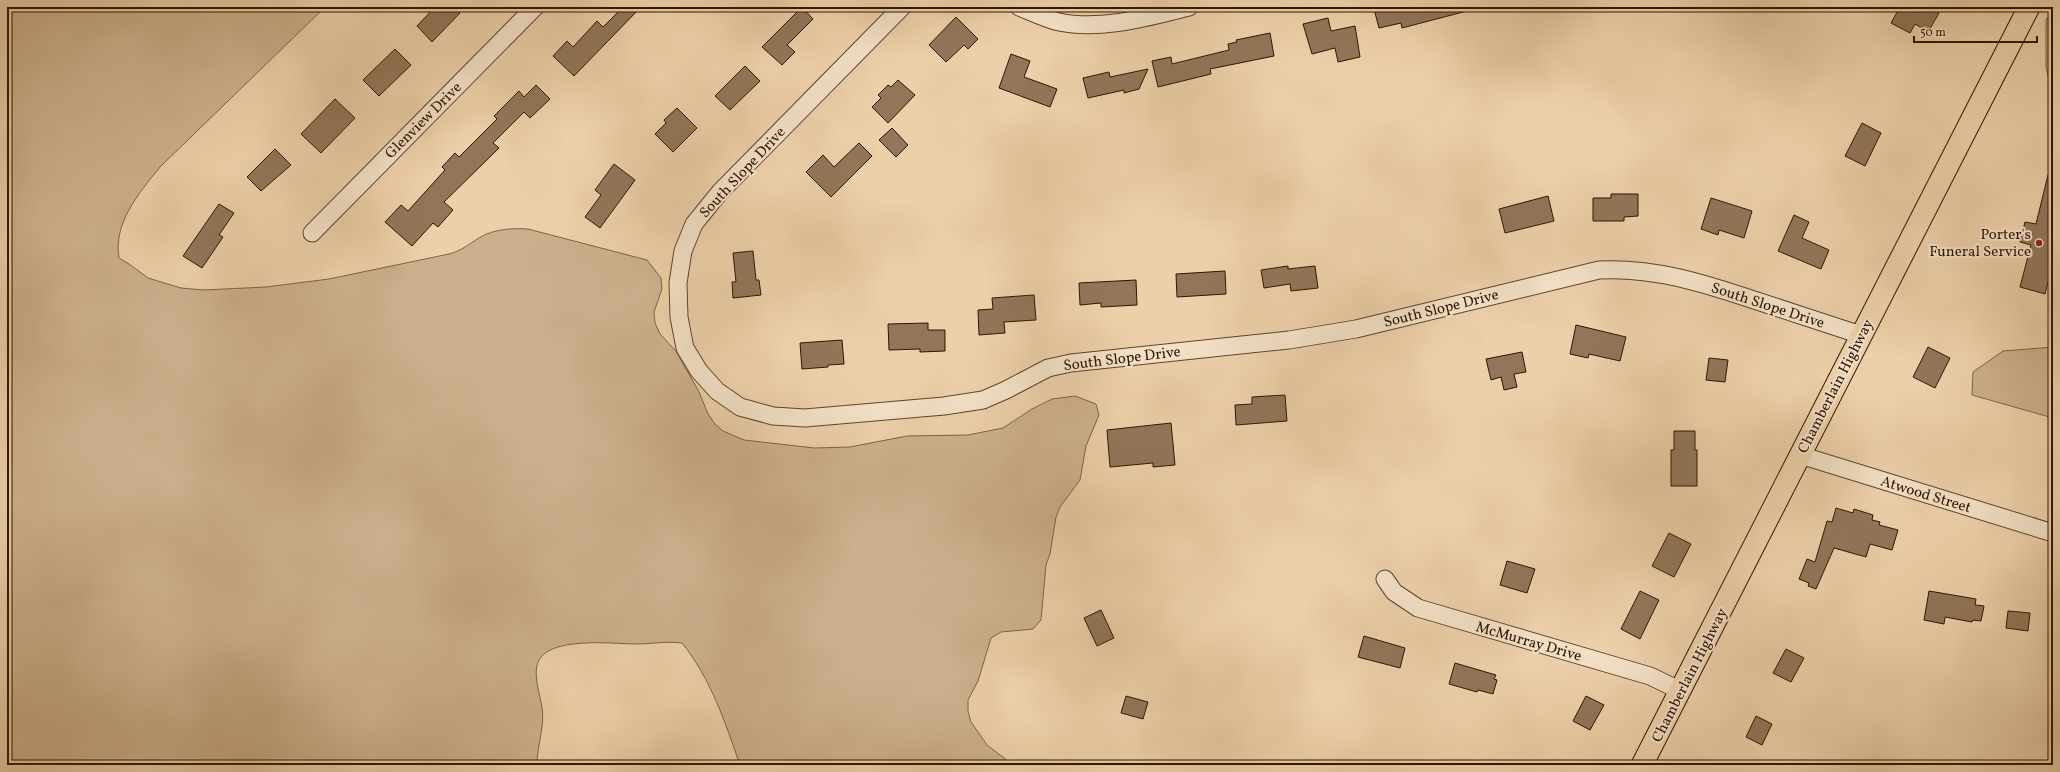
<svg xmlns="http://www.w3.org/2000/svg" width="2060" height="772" font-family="Vollkorn,serif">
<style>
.green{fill:#ccb08d;stroke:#7e6248}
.building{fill:#917659;stroke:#2f1503}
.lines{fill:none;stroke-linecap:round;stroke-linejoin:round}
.minor-casing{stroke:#5e442c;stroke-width:19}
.major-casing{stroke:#2f1503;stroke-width:23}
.minor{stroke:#f3e0c7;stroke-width:17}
.major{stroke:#ecd0a9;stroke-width:21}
.poi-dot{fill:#8f2418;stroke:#f3e0c7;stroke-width:1.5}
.labels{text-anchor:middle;stroke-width:4;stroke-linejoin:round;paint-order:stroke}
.street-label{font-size:15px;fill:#2f1503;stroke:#f3e0c7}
.poi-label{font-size:15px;fill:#2f1503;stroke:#f3e0c7;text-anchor:end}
</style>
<rect width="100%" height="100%" fill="#ecd0a9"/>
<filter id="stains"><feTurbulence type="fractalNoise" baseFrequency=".005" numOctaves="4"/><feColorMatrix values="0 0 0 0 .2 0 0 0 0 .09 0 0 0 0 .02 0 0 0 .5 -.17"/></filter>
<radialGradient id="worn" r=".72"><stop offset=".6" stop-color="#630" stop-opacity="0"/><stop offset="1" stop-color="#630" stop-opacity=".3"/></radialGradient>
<!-- green -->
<g class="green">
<path d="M 7,7 L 325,7 L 160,167 C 139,193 113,223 119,258 L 129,264 L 148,278 L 181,288 L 204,290 L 266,287 L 329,279 L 449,254 C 461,251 469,244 479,238 C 493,229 512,228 528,229 L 647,260 L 661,278 L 662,289 L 654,312 L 655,323 L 660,334 L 676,351 L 699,392 L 708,414 L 715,424 L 723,431 L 744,440 L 814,448 L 850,447 L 907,436 L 968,435 L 1003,428 L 1032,409 L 1052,399 L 1075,396 L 1096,404 L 1099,415 L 1086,446 L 1080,480 L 1060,507 L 1056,517 L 1050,554 L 1046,565 L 1041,620 L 1033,629 L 1001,632 L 991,638 L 978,681 L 968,700 L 968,711 L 971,722 L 987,745 L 1013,765 L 740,765 C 725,722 711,679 682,643 C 666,641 652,644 636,644 C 614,644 544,635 537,665 C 534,678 540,695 542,707 C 545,727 537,745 537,765 L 7,765 Z"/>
<path d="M 2053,16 L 2053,96 L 2046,67 L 2046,19 Z"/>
<path d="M 2053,347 L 2053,418 L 1972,395 L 1973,372 L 2003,351 Z"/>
</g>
<!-- building -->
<g class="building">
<path d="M 435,7 L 454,7 L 460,13 L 432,42 L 417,26 Z"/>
<path d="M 623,7 L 641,7 L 574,76 L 553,56 L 567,41 L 573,47 L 597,21 L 603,27 Z"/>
<path d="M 802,7 L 813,19 L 787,45 L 795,52 L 782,65 L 762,47 Z"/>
<path d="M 1383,7 L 1409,7 L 1410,10 L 1423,7 L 1466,7 L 1467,11 L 1402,28 L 1401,23 L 1379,28 L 1374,9 Z"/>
<path d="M 1900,7 L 1928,7 L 1939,13 L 1928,32 L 1915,24 L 1910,33 L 1891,23 Z"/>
<path d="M 956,17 L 978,39 L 968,49 L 964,45 L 946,62 L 929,45 Z"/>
<path d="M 1328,18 L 1331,31 L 1355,26 L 1360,57 L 1338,62 L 1335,48 L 1312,54 L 1303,24 Z"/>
<path d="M 1270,33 L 1274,56 L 1210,69 L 1211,74 L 1158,87 L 1152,61 L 1171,57 L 1172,64 L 1229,50 L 1228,44 L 1237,42 L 1236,40 Z"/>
<path d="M 395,49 L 411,65 L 379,96 L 363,80 Z"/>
<path d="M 1011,54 L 1030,61 L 1024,77 L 1057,89 L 1050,107 L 999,88 Z"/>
<path d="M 745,66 L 760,81 L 730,110 L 715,96 Z"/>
<path d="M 1148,69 L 1139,89 L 1124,93 L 1124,90 L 1088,98 L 1083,78 L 1109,72 L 1110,77 Z"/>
<path d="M 898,80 L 915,95 L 888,123 L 872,107 L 881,98 L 878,95 L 888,85 L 891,87 Z"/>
<path d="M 536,85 L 550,99 L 530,118 L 524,112 L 493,143 L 499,148 L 444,202 L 453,210 L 438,227 L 433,223 L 412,246 L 385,222 L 401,205 L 408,211 L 445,170 L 442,167 L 455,153 L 459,157 L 497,119 L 494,116 L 519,91 L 524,97 Z"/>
<path d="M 335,99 L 355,118 L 321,153 L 301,134 Z"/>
<path d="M 677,108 L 697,128 L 673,152 L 655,134 L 666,123 L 664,120 Z"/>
<path d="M 1862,123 L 1881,133 L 1865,166 L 1845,156 Z"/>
<path d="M 892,128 L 908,145 L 896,157 L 879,140 Z"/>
<path d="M 859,143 L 872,156 L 831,197 L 806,172 L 823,155 L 834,167 Z"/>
<path d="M 275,149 L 291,165 L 261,191 L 247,177 Z"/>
<path d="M 614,164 L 635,180 L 600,228 L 585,217 L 601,195 L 595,190 Z"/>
<path d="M 2048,175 L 2053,175 L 2053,283 L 2048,282 L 2045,294 L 2020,287 L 2031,245 L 2020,242 L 2025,222 L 2036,224 Z"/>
<path d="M 1611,194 L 1638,194 L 1638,216 L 1624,217 L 1624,221 L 1593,221 L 1593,198 L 1611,198 Z"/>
<path d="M 1548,196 L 1554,221 L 1505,233 L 1499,209 Z"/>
<path d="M 1711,198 L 1752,211 L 1744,238 L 1719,230 L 1718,235 L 1701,229 Z"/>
<path d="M 219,204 L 234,213 L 219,235 L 223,237 L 202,268 L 183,256 Z"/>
<path d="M 1794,215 L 1809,222 L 1802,238 L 1829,250 L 1821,269 L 1778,251 Z"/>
<path d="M 753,251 L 756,280 L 759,280 L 761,295 L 733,298 L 732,282 L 736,282 L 733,253 Z"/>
<path d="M 1288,266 L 1288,269 L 1315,266 L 1318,288 L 1291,291 L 1290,284 L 1264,288 L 1261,270 Z"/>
<path d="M 1225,271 L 1226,294 L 1177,297 L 1176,274 Z"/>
<path d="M 1136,280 L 1137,305 L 1101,307 L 1101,303 L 1080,305 L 1079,283 Z"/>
<path d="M 1034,295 L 1036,320 L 1004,322 L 1005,333 L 979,335 L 978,310 L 993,309 L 992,298 Z"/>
<path d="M 928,323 L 928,330 L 945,330 L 945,351 L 920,352 L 920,349 L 889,350 L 888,324 Z"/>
<path d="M 1576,325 L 1626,337 L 1620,361 L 1589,354 L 1588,358 L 1570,354 Z"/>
<path d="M 842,340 L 844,364 L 828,365 L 828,367 L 802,369 L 800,343 Z"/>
<path d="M 1928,347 L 1950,358 L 1935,388 L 1913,377 Z"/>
<path d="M 1522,352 L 1526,372 L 1514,374 L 1517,387 L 1504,390 L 1501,377 L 1491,380 L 1486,359 Z"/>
<path d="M 1709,358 L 1728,360 L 1725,382 L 1706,380 Z"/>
<path d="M 1285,395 L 1287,421 L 1236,425 L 1235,405 L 1252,404 L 1252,397 Z"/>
<path d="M 1171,423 L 1175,465 L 1153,467 L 1153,463 L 1110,467 L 1107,430 Z"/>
<path d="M 1674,431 L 1695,431 L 1695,450 L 1697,450 L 1697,486 L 1671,486 L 1671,450 L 1674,450 Z"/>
<path d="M 1836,508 L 1853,513 L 1854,509 L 1873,515 L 1872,520 L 1880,522 L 1879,525 L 1898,530 L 1892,550 L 1870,544 L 1866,557 L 1834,548 L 1816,589 L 1808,586 L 1809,583 L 1799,579 L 1807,559 L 1815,562 L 1827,521 L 1832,522 Z"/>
<path d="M 1669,533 L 1691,544 L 1674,577 L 1652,566 Z"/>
<path d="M 1507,561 L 1535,569 L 1527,593 L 1500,585 Z"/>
<path d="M 1640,591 L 1659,600 L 1640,639 L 1621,629 Z"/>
<path d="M 1929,591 L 1976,599 L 1975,605 L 1984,606 L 1981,621 L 1973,620 L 1972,622 L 1945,617 L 1944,624 L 1924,620 Z"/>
<path d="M 1101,610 L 1114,638 L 1097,646 L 1084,618 Z"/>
<path d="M 2008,611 L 2030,613 L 2028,631 L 2006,628 Z"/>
<path d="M 1364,636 L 1405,648 L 1400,668 L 1358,657 Z"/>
<path d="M 1786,649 L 1804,658 L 1791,682 L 1773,673 Z"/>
<path d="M 1455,663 L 1496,675 L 1494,679 L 1497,680 L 1493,694 L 1478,690 L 1477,692 L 1449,684 Z"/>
<path d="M 1126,696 L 1148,702 L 1143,719 L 1121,713 Z"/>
<path d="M 1586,696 L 1604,705 L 1590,730 L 1573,721 Z"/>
<path d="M 1756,716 L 1772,724 L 1762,745 L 1746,737 Z"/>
</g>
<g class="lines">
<defs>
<g id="minor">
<path d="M 902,7 L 720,192 L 694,224 L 683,251 L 678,283 L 679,317 L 685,348 L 699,371 L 717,391 L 740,407 L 773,416 L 805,418 L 944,406 L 983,400 L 1006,390 L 1048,368 L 1071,363 L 1289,340 L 1356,329 L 1599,270 C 1653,267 1703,283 1754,300 C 1790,312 1825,323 1861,335"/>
<path d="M 1019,7 C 1032,12 1045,19 1059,22 C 1101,31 1148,17 1189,7"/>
<path d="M 312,233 L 535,7"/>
<path d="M 1800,455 L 2053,533"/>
<path d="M 1385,579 L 1394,592 L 1418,608 L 1650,676 L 1681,691"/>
</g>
<path id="major" d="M 1642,765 L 2029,7"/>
</defs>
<!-- minor casing -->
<use href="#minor" class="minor-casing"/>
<!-- major casing -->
<use href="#major" class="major-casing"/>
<!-- minor -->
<use href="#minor" class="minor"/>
<!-- major -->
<use href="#major" class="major"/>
</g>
<!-- markers -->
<circle class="poi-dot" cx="2039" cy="243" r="4"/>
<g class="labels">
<!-- street labels -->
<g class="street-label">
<text transform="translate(423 120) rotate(-45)" y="5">Glenview Drive</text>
<text transform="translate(742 172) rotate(-47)" y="5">South Slope Drive</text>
<text transform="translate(1768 305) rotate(18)" y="5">South Slope Drive</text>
<text transform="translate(1441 308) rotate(-14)" y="5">South Slope Drive</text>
<text transform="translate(1122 358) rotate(-7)" y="5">South Slope Drive</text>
<text transform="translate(1835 386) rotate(-63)" y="5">Chamberlain Highway</text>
<text transform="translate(1926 494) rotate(17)" y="5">Atwood Street</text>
<text transform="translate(1529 641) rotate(16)" y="5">McMurray Drive</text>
<text transform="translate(1689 675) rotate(-63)" y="5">Chamberlain Highway</text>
</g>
<!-- poi labels -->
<g class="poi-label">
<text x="2031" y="239">Porter's<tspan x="2031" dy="17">Funeral Service</tspan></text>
</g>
</g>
<!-- margin -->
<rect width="2060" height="772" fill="none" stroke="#ecd0a9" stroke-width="24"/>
<rect x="8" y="8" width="2044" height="756" fill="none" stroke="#2f1503" stroke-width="2"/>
<rect x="12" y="12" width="2036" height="748" fill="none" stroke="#2f1503"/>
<!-- scale -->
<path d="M1914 36v6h123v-6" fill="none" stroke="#2f1503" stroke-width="2"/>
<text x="1920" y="36" font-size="12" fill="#2f1503" stroke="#f3e0c7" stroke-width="3" paint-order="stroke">50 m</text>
<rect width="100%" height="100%" filter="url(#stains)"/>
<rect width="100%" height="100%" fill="url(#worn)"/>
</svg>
